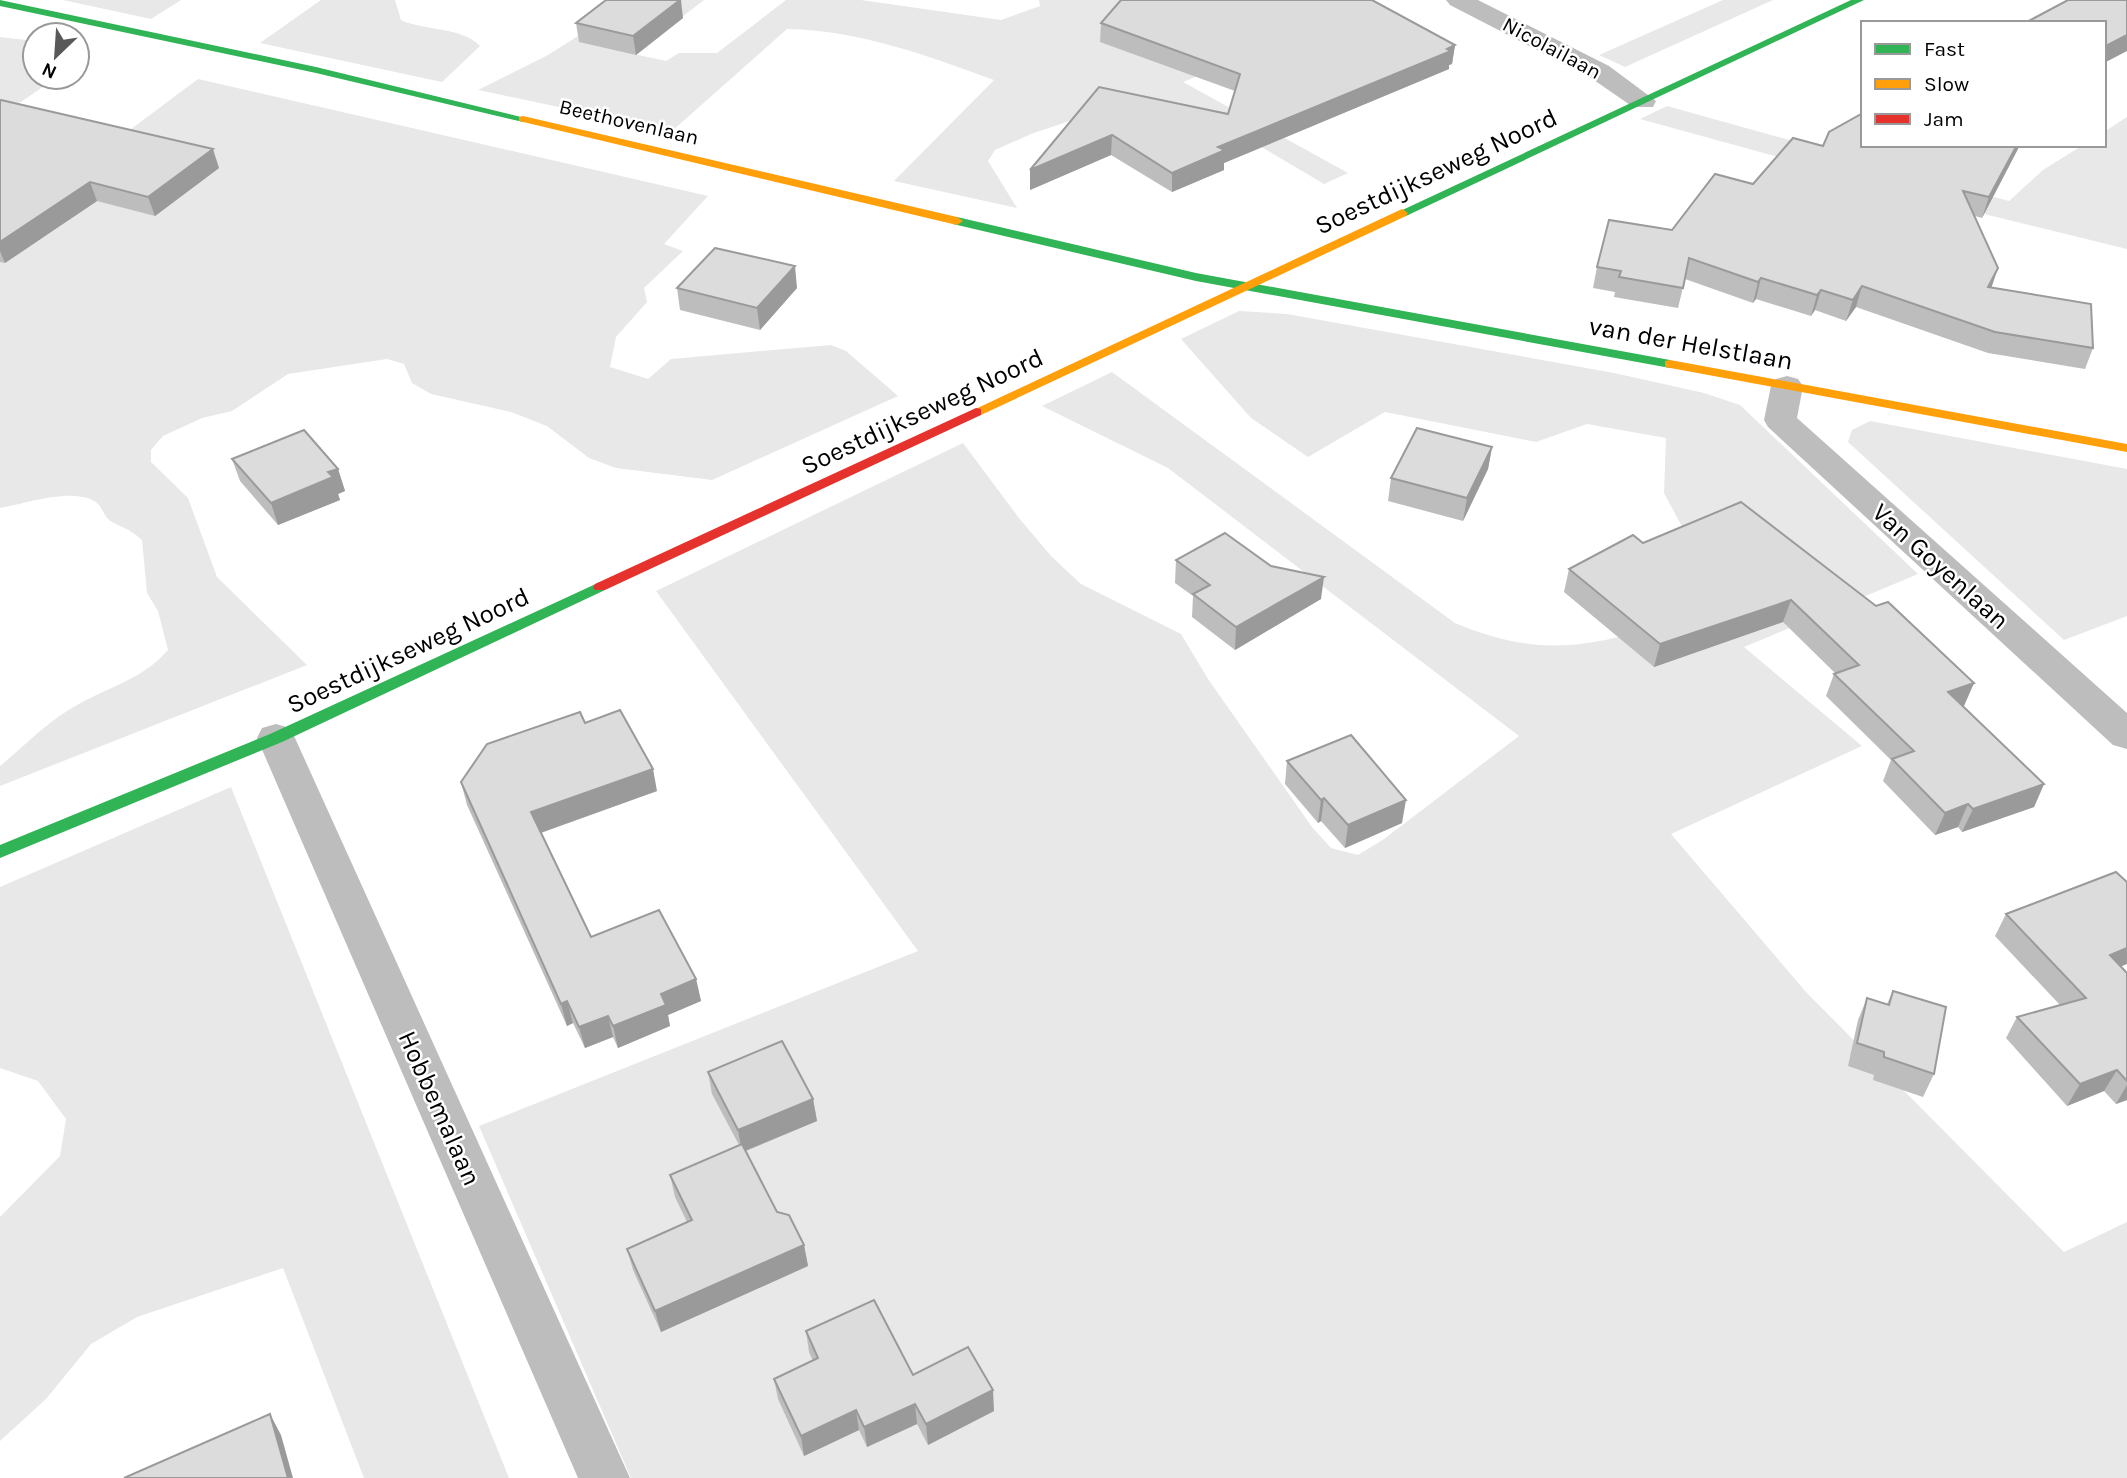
<svg xmlns="http://www.w3.org/2000/svg" width="2127" height="1478" font-family="Karla,sans-serif">
<style>
.green{fill:#e8e8e8}
.lines{fill:none;stroke-linecap:round;stroke-linejoin:round}
.street{fill:#bdbdbd;fill-rule:evenodd}
.fast{fill:#30b455;fill-rule:evenodd}
.slow{fill:#ff9f0a;fill-rule:evenodd}
.jam{fill:#e5322d;fill-rule:evenodd}
.wall{fill:#bdbdbd}
.shaded-wall{fill:#9a9a9a}
.building{fill:#dcdcdc;stroke:#9a9a9a;stroke-width:2}
.labels{text-anchor:middle;stroke-width:5;stroke-linejoin:round;paint-order:stroke}
.far-street-label{font-size:21px;fill:#000;stroke:#fff}
.street-label{font-size:26px;fill:#000;stroke:#fff}
</style>
<rect width="100%" height="100%" fill="#fff"/>
<!-- green -->
<g class="green">
<path d="M 63,0 L 181,0 L 151,19 Z"/>
<path d="M 321,0 L 395,0 L 401,20 C 424,31 463,27 480,46 L 442,82 L 260,43 Z"/>
<path d="M 635,0 L 704,0 L 634,54 L 666,61 L 679,53 L 717,53 L 786,0 L 861,0 L 1001,20 L 1040,6 L 1039,0 L 1122,0 L 1233,62 L 1183,82 L 1348,173 L 1324,184 L 1214,119 L 1093,113 L 1031,134 L 995,150 L 988,161 L 1017,208 L 894,181 L 994,80 C 928,56 859,30 787,29 L 672,131 L 478,90 L 548,55 Z"/>
<path d="M 1723,0 L 1773,0 L 1625,67 L 1599,55 Z"/>
<path d="M 0,37 L 35,41 L 35,77 L 57,77 L 21,102 L 0,109 Z"/>
<path d="M 198,79 L 708,196 L 664,244 L 683,251 L 644,288 L 647,302 L 616,337 L 610,367 L 648,379 L 671,359 L 831,345 L 846,351 L 898,396 L 712,480 L 616,468 L 589,458 L 547,426 L 511,412 L 431,394 L 412,383 L 404,364 L 387,359 L 288,374 L 232,411 L 202,418 L 163,436 L 151,450 L 151,462 L 188,498 L 217,577 L 307,665 L 0,786 L 0,766 C 22,748 43,726 67,711 C 102,688 139,683 168,650 L 158,611 L 147,593 L 142,540 C 129,528 122,528 109,520 C 104,516 102,507 97,503 C 74,486 26,504 0,508 L 0,237 L 12,218 Z"/>
<path d="M 1667,106 L 2009,201 L 2043,170 L 2083,145 L 2104,145 L 2104,132 L 2127,117 L 2127,249 L 1988,215 L 1640,119 Z"/>
<path d="M 1239,311 L 1287,314 L 1614,373 L 1704,393 L 1740,405 L 1918,574 L 1744,647 L 1862,746 L 1671,834 L 1806,992 L 2064,1252 L 2127,1222 L 2127,1478 L 631,1478 L 479,1126 L 918,951 L 656,591 L 963,443 L 1019,518 L 1051,556 L 1081,584 L 1181,634 L 1208,679 L 1312,827 L 1331,848 L 1358,855 L 1384,839 L 1519,736 L 1168,468 L 1042,406 L 1112,372 L 1455,623 C 1540,659 1593,647 1678,620 L 1686,534 L 1664,493 L 1666,438 L 1587,424 L 1536,442 L 1385,412 L 1308,457 L 1251,418 L 1181,339 Z"/>
<path d="M 1870,421 L 2127,469 L 2127,616 L 2064,640 L 1848,442 L 1852,430 Z"/>
<path d="M 231,787 L 509,1478 L 364,1478 L 283,1268 L 137,1317 L 91,1344 L 46,1399 L 0,1441 L 0,1217 L 60,1156 L 66,1119 L 38,1081 L 0,1068 L 0,887 Z"/>
</g>
<g class="lines">
<!-- street -->
<g class="street">
<path d="M 1446,0 L 1478,0 L 1609,66 L 1656,101 L 1653,107 L 1633,107 L 1591,78 L 1450,5 Z"/>
<path d="M 1787,376 L 1798,379 L 1803,386 L 1797,418 L 2127,713 L 2127,749 L 2113,745 L 1768,427 L 1764,420 L 1771,386 L 1776,379 Z"/>
<path d="M 276,724 L 290,728 L 295,738 L 630,1478 L 578,1478 L 257,738 L 262,728 Z"/>
</g>
<!-- fast -->
<g class="fast">
<path d="M 0,0 L 316,67 L 529,119 L 523,122 L 316,73 L 0,6 Z"/>
<path d="M 1851,0 L 1864,0 L 1406,216 L 1402,217 L 1396,213 Z"/>
<path d="M 957,217 L 1196,273 L 1670,360 L 1676,364 L 1670,368 L 1196,281 L 953,224 L 953,218 Z"/>
<path d="M 600,582 L 607,587 L 605,590 L 282,742 L 0,858 L 0,845 L 270,734 Z"/>
</g>
<!-- slow -->
<g class="slow">
<path d="M 523,116 L 957,217 L 963,221 L 957,225 L 519,121 L 519,117 Z"/>
<path d="M 1402,209 L 1408,213 L 1406,216 L 981,415 L 976,416 L 969,412 Z"/>
<path d="M 1670,360 L 2127,444 L 2127,452 L 1665,367 L 1665,361 Z"/>
</g>
<!-- jam -->
<path class="jam" d="M 976,408 L 981,409 L 981,415 L 605,590 L 595,590 L 593,587 L 595,584 Z"/>
</g>
<!-- wall -->
<g class="wall">
<path d="M 683,18 L 636,55 L 579,42 L 576,23 Z"/>
<path d="M 1101,23 L 1455,45 L 1452,64 L 1449,65 L 1449,69 L 1224,163 L 1224,170 L 1172,192 L 1111,155 L 1030,190 L 1030,170 L 1099,87 L 1228,114 L 1235,91 L 1100,42 Z"/>
<path d="M 0,101 L 219,168 L 155,216 L 97,201 L 5,263 L 0,262 Z"/>
<path d="M 2020,145 L 1982,218 L 1975,216 L 1991,287 L 2093,348 L 2085,369 L 1988,353 L 1856,307 L 1846,321 L 1815,310 L 1811,316 L 1756,299 L 1753,303 L 1685,279 L 1678,308 L 1614,297 L 1615,292 L 1593,288 L 1597,267 L 1672,230 L 1753,184 L 1823,146 Z"/>
<path d="M 677,288 L 797,288 L 760,330 L 680,310 Z"/>
<path d="M 1492,447 L 1488,469 L 1463,521 L 1388,501 L 1391,478 Z"/>
<path d="M 232,459 L 338,469 L 345,491 L 338,494 L 340,500 L 278,525 L 240,481 Z"/>
<path d="M 1741,502 L 1974,683 L 1963,706 L 2044,784 L 2034,807 L 1962,832 L 1958,827 L 1935,835 L 1883,781 L 1891,760 L 1826,696 L 1834,674 L 1835,673 L 1783,622 L 1654,667 L 1564,592 L 1569,569 L 1643,543 Z"/>
<path d="M 1176,560 L 1271,566 L 1321,599 L 1235,650 L 1192,617 L 1193,596 L 1175,583 Z"/>
<path d="M 585,723 L 657,791 L 541,833 L 591,937 L 696,979 L 701,1001 L 668,1015 L 670,1026 L 618,1048 L 613,1037 L 585,1048 L 573,1023 L 567,1026 L 467,805 L 461,782 Z"/>
<path d="M 1287,761 L 1402,823 L 1345,848 L 1321,821 L 1318,823 L 1285,784 Z"/>
<path d="M 2006,914 L 2121,967 L 2127,973 L 2127,1100 L 2116,1104 L 2104,1091 L 2067,1106 L 2006,1038 L 2017,1017 L 2060,1005 L 1995,936 Z"/>
<path d="M 1893,991 L 1934,1074 L 1923,1097 L 1873,1080 L 1874,1075 L 1848,1066 L 1858,1020 L 1867,998 L 1887,1004 Z"/>
<path d="M 708,1072 L 813,1099 L 817,1121 L 746,1151 L 777,1212 L 804,1245 L 808,1266 L 661,1332 L 633,1270 L 627,1249 L 687,1222 L 675,1197 L 670,1175 L 739,1145 L 712,1094 Z"/>
<path d="M 806,1331 L 913,1375 L 994,1411 L 928,1445 L 917,1424 L 867,1447 L 859,1430 L 804,1456 L 778,1399 L 774,1379 L 813,1361 L 809,1352 Z"/>
</g>
<!-- shaded-wall -->
<g class="shaded-wall">
<path d="M 680,0 L 681,0 L 683,18 L 636,55 L 633,36 Z"/>
<path d="M 2127,35 L 2127,51 L 2104,63 L 2104,47 Z"/>
<path d="M 1455,45 L 1452,64 L 1449,65 L 1449,69 L 1224,163 L 1224,170 L 1172,192 L 1172,173 L 1218,147 Z"/>
<path d="M 1112,135 L 1111,155 L 1030,190 L 1030,170 Z"/>
<path d="M 2017,145 L 2020,145 L 1982,218 L 1989,197 Z"/>
<path d="M 213,149 L 219,168 L 155,216 L 148,197 Z"/>
<path d="M 90,182 L 97,201 L 5,263 L 0,251 L 0,242 Z"/>
<path d="M 795,266 L 797,288 L 760,330 L 757,308 Z"/>
<path d="M 1998,268 L 1991,289 L 1988,287 Z"/>
<path d="M 1761,278 L 1756,299 L 1753,303 L 1758,282 Z"/>
<path d="M 1862,286 L 1856,307 L 1846,321 L 1853,300 Z"/>
<path d="M 1821,290 L 1815,310 L 1811,316 L 1817,295 Z"/>
<path d="M 1492,447 L 1488,469 L 1463,521 L 1467,498 Z"/>
<path d="M 338,469 L 345,491 L 338,494 L 340,500 L 278,525 L 271,503 L 328,472 Z"/>
<path d="M 1324,577 L 1321,599 L 1235,650 L 1236,627 Z"/>
<path d="M 1791,600 L 1783,622 L 1654,667 L 1660,644 Z"/>
<path d="M 1974,683 L 1964,706 L 1939,715 L 1948,692 Z"/>
<path d="M 653,769 L 657,791 L 537,834 L 531,812 Z"/>
<path d="M 2044,784 L 2034,807 L 1962,832 L 1973,809 Z"/>
<path d="M 1324,798 L 1321,821 L 1318,823 L 1321,800 Z"/>
<path d="M 1406,800 L 1402,823 L 1345,848 L 1348,825 Z"/>
<path d="M 1968,804 L 1958,827 L 1935,835 L 1945,813 Z"/>
<path d="M 2127,948 L 2127,964 L 2098,976 L 2110,955 Z"/>
<path d="M 696,979 L 701,1001 L 668,1015 L 670,1026 L 618,1048 L 613,1026 L 661,994 Z"/>
<path d="M 567,1001 L 573,1023 L 567,1026 L 561,1004 Z"/>
<path d="M 608,1016 L 613,1037 L 585,1048 L 579,1027 Z"/>
<path d="M 2117,1070 L 2104,1091 L 2067,1106 L 2080,1084 Z"/>
<path d="M 2127,1085 L 2127,1100 L 2116,1104 Z"/>
<path d="M 813,1099 L 817,1121 L 742,1152 L 738,1130 Z"/>
<path d="M 804,1245 L 808,1266 L 661,1332 L 655,1311 Z"/>
<path d="M 993,1390 L 994,1411 L 928,1445 L 926,1424 Z"/>
<path d="M 915,1404 L 917,1424 L 867,1447 L 864,1427 Z"/>
<path d="M 856,1410 L 859,1430 L 804,1456 L 801,1436 Z"/>
<path d="M 270,1414 L 281,1435 L 293,1478 L 288,1478 Z"/>
</g>
<!-- building -->
<g class="building">
<path d="M 606,0 L 680,0 L 633,36 L 576,23 Z"/>
<path d="M 1121,0 L 1372,0 L 1455,45 L 1447,49 L 1451,51 L 1218,147 L 1225,150 L 1172,173 L 1112,135 L 1030,170 L 1099,87 L 1228,114 L 1240,74 L 1101,23 Z"/>
<path d="M 2068,0 L 2127,0 L 2127,35 L 2104,47 L 2104,23 L 2025,23 Z"/>
<path d="M 1,100 L 213,149 L 148,197 L 90,182 L 0,242 L 0,101 Z"/>
<path d="M 1863,113 L 1863,145 L 2017,145 L 1989,197 L 1963,191 L 1998,268 L 1988,287 L 2091,304 L 2093,348 L 1995,332 L 1862,286 L 1853,300 L 1821,290 L 1817,295 L 1761,278 L 1758,282 L 1689,258 L 1683,288 L 1619,277 L 1621,271 L 1597,267 L 1609,220 L 1672,230 L 1715,174 L 1753,184 L 1793,138 L 1823,146 L 1829,132 Z"/>
<path d="M 715,248 L 795,266 L 757,308 L 677,288 Z"/>
<path d="M 1417,428 L 1492,447 L 1467,498 L 1391,478 Z"/>
<path d="M 304,430 L 338,469 L 328,472 L 333,477 L 271,503 L 232,459 Z"/>
<path d="M 1741,502 L 1876,606 L 1888,602 L 1974,683 L 1948,692 L 2044,784 L 1973,809 L 1968,804 L 1945,813 L 1892,759 L 1914,751 L 1834,674 L 1859,665 L 1791,600 L 1660,644 L 1569,569 L 1633,535 L 1643,543 Z"/>
<path d="M 1225,533 L 1271,566 L 1324,577 L 1236,627 L 1193,594 L 1210,585 L 1176,560 Z"/>
<path d="M 620,710 L 653,769 L 531,812 L 591,937 L 659,910 L 696,979 L 661,994 L 666,1005 L 613,1026 L 608,1016 L 579,1027 L 567,1001 L 561,1004 L 461,782 L 487,744 L 580,712 L 585,723 Z"/>
<path d="M 1351,735 L 1406,800 L 1348,825 L 1324,798 L 1321,800 L 1287,761 Z"/>
<path d="M 2116,872 L 2127,882 L 2127,948 L 2110,955 L 2127,973 L 2127,1081 L 2117,1070 L 2080,1084 L 2017,1017 L 2086,998 L 2006,914 Z"/>
<path d="M 1893,991 L 1946,1007 L 1934,1074 L 1884,1057 L 1884,1052 L 1857,1043 L 1867,998 L 1889,1005 Z"/>
<path d="M 782,1041 L 813,1099 L 738,1130 L 708,1072 Z"/>
<path d="M 742,1144 L 777,1212 L 789,1215 L 804,1245 L 655,1311 L 627,1249 L 692,1220 L 670,1175 Z"/>
<path d="M 874,1300 L 913,1375 L 968,1347 L 993,1390 L 926,1424 L 915,1404 L 864,1427 L 856,1410 L 801,1436 L 774,1379 L 818,1358 L 806,1331 Z"/>
<path d="M 270,1414 L 288,1478 L 124,1478 Z"/>
</g>
<g class="labels">
<!-- far-street labels -->
<g class="far-street-label">
<text transform="translate(1552 48) rotate(28)" y="7">Nicolailaan</text>
<text transform="translate(629 122) rotate(13)" y="7">Beethovenlaan</text>
</g>
<!-- street labels -->
<g class="street-label">
<text transform="translate(1436 171) rotate(-25)" y="9">Soestdijkseweg Noord</text>
<text transform="translate(1691 343) rotate(10)" y="9">van der Helstlaan</text>
<text transform="translate(922 411) rotate(-25)" y="9">Soestdijkseweg Noord</text>
<text transform="translate(1941 566) rotate(42)" y="9">Van Goyenlaan</text>
<text transform="translate(408 650) rotate(-25)" y="9">Soestdijkseweg Noord</text>
<text transform="translate(440 1108) rotate(66)" y="9">Hobbemalaan</text>
</g>
</g>
<!-- legend -->
<rect x="1861" y="21" width="245" height="126" fill="#ffffff" stroke="#999999" stroke-width="2"/>
<rect x="1875" y="44" width="35" height="10" fill="#30b455" stroke="#999999" stroke-width="2"/>
<text x="1924" y="56" font-size="21" fill="#000000">Fast</text>
<rect x="1875" y="79" width="35" height="10" fill="#ff9f0a" stroke="#999999" stroke-width="2"/>
<text x="1924" y="91" font-size="21" fill="#000000">Slow</text>
<rect x="1875" y="114" width="35" height="10" fill="#e5322d" stroke="#999999" stroke-width="2"/>
<text x="1924" y="126" font-size="21" fill="#000000">Jam</text>
<!-- north arrow -->
<g transform="translate(56 56) rotate(205)"><circle r="33" fill="#ffffff" stroke="#999999" stroke-width="2"/>
<path d="M0-5L12 26L0 18L-12 26Z" fill="#595959"/>
<text y="-10" font-size="19" font-weight="bold" text-anchor="middle" fill="#000000">N</text>
</g>
</svg>
